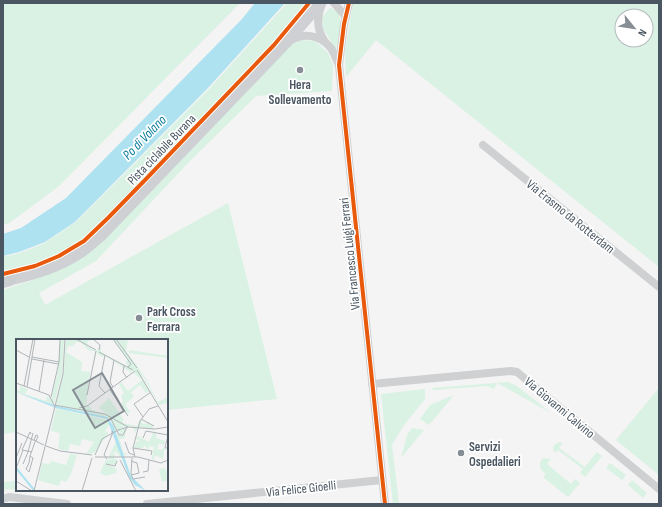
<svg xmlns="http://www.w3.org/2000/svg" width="662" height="507" font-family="'Sofia Sans Condensed',sans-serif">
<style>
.green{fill:#d9f2e3;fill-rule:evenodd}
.water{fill:#aee2f0}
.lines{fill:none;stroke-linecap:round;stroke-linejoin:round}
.street{stroke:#ced0d2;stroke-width:8}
.secondary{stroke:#ced0d4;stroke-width:11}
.primary{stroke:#caced1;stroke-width:12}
.cycleway-casing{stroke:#fff;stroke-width:6}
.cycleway{stroke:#e8590c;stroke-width:4}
.poi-dot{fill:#868d94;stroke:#fff;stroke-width:1.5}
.labels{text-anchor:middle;stroke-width:3.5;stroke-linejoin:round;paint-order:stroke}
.poi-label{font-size:13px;font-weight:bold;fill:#4a5661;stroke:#fff;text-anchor:start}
.street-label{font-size:13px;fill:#4a5661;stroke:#fff}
.water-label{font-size:14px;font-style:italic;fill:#0c7c9b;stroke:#fff}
.inset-river{fill:none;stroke:#aee2f0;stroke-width:2}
.inset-road{fill:none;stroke:#b0b5b9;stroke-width:1}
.view{fill:#868d94;fill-opacity:0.15;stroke:#868d94;stroke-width:2}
.inset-edge{fill:none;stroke:#4a5661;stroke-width:2}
</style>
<rect width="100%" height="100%" fill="#f4f4f4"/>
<!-- green -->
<g class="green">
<path d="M 3,3 L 240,3 L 58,187 L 8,224 L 3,224 Z"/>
<path d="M 287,3 L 314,3 L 281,41 L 111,219 C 77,251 49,267 3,276 L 3,257 L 20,253 L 45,243 L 76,222 L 209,89 Z"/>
<path d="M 353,3 L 659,3 L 659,267 L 376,40 L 346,77 L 345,51 ZM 622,16 L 646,16 L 646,40 L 622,40 Z"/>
<path d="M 330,8 C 348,13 338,37 336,50 L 323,28 L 322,17 Z"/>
<path d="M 299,40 L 315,41 L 328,53 L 333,65 L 332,91 L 256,96 L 189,162 L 96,261 L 39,293 L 45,305 L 228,203 L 277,399 L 167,410 L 167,340 L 17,340 L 17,432 L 3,434 L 3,290 L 33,280 L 92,250 L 290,46 Z"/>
<path d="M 508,382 L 517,386 L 551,413 L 497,383 L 494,389 L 487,386 L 433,390 L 432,388 Z"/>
<path d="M 659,388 L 659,475 L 616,440 Z"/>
<path d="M 425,389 L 425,399 L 404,425 L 392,445 L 399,504 L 393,504 L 381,394 Z"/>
<path d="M 454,395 L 429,425 L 420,419 L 430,405 Z"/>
<path d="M 412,428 L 424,430 L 401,458 L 407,435 Z"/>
<path d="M 559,442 L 563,443 L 559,448 L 585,467 L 597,452 L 602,456 L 585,477 L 580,473 L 583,469 L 558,450 L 555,453 L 553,448 L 554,445 Z"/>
<path d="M 544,458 L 551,459 L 547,464 L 571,484 L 575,479 L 580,483 L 568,497 L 543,477 L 546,474 C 541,470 538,467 541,460 Z"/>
<path d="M 610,463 L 626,475 L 622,480 L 606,468 Z"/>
<path d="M 632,480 L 647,493 L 643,498 L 628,485 Z"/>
<path d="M 17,481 L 17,490 L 9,489 L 3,490 L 3,482 Z"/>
</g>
<!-- water -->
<path class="water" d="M 255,3 L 285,3 L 208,88 L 75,222 L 45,242 L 19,252 L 3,256 L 3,234 L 21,228 L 66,198 L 242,19 Z"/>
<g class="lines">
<!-- street -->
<g class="street">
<path d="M 334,3 L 346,17"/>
<path d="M 349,3 L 344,24 L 339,65 L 385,504"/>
<path d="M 322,4 C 316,17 317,30 325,42"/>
<path d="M 290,41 C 303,32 320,35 330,47 C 334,52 336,59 339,65"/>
<path d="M 483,145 L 659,287"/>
<path d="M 372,384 L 511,371 L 517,372 L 659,489"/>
<path d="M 3,499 L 9,497 L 67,504"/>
<path d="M 147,504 L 382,480"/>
</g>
<!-- secondary -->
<path class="secondary" d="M 10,280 C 35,274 59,267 80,253 C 88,248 95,241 102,235 L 287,42 L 321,3"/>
<!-- primary -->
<path class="primary" d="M 3,282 L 10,280"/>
<defs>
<g id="cycleway">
<path d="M 349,3 L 344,24 L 339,65 L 385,504"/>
<path d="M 3,274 L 35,266 L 59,256 L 84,241 L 108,218 L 147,178 L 274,45 L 309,3"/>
</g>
</defs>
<!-- cycleway casing -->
<use href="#cycleway" class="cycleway-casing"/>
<!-- cycleway -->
<use href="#cycleway" class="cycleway"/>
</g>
<!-- markers -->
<g class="poi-dot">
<circle cx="300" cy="70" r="4"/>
<circle cx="139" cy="318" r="4"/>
<circle cx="461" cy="453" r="4"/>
</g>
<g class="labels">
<!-- poi labels -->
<g class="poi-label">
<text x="300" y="89" text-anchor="middle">Hera<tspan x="300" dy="15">Sollevamento</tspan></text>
<text x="147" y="316">Park Cross<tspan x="147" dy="15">Ferrara</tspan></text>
<text x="469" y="451">Servizi<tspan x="469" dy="15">Ospedalieri</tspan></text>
</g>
<!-- street labels -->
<g class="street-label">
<text transform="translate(161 149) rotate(-46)" y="5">Pista ciclabile Burana</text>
<text transform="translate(571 216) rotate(39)" y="5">Via Erasmo da Rotterdam</text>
<text transform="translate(349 254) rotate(-96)" y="5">Via Francesco Luigi Ferrari</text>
<text transform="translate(560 407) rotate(40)" y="5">Via Giovanni Calvino</text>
<text transform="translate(301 488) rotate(-6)" y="5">Via Felice Gioelli</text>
</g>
<!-- water labels -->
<g class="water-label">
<text transform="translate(144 137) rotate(-46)" y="5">Po di Volano</text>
</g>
</g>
<!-- overview -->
<g transform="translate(16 339)">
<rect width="152" height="152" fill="#f4f4f4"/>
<path d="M 44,0 L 48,0 L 46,34 L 38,65 L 35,62 L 41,36 ZM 50,0 L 74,0 L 70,6 L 80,12 L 83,10 L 84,6 L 85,13 L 112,29 L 110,23 L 112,21 L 97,1 L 100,0 L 115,21 L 101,0 L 112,0 L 110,12 L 131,41 L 142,63 L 152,58 L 152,64 L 143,66 L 129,40 L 123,34 L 134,52 L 130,54 L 124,46 L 115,53 L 118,58 L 109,65 L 114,73 L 111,75 L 105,66 L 107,62 L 105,57 L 108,54 L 103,45 L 105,43 L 112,52 L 126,41 L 118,34 L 120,32 L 117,34 L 118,32 L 115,30 L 116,34 L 88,16 L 87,18 L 80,14 L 78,16 L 79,14 L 82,13 L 72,11 L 65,3 L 60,3 L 56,8 L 53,6 L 50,13 L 66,23 L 65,32 L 74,33 L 70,69 L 73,66 L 76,71 L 94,77 L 83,69 L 93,59 L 108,81 L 106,84 L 121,87 L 125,80 L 127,85 L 132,84 L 137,88 L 137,90 L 111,87 L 101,91 L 97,83 L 101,95 L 104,97 L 107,96 L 108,92 L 105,96 L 101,92 L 112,89 L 122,89 L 119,93 L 117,89 L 111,89 L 108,100 L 103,99 L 108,114 L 112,116 L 108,116 L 109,119 L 96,83 L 91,78 L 41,67 L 0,53 L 0,51 L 4,52 L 4,47 L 12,50 L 9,55 L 30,62 L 31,57 L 28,56 L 33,58 L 37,66 L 60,69 L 40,66 L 48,30 ZM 113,11 L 152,17 L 152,19 L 113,14 ZM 40,69 L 91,81 L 94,85 L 89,92 L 93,94 L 78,114 L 70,115 L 78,103 L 66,100 L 64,107 L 54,105 L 52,112 L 42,110 L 44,94 L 35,92 ZM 98,93 L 106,119 L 100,113 L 97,113 L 99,116 L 98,120 L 101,120 L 100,126 L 90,125 L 101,130 L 100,134 L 90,137 L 84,134 L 90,121 L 98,121 L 92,120 L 100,102 ZM 137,94 L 140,94 L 140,99 L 149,102 L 148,106 L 143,104 L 141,110 L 146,111 L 148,108 L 152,110 L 148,111 L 147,120 L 139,116 L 138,121 L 136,120 L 138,108 L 133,107 L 132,111 L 128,106 L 127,109 L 118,109 L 120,103 L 124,102 L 120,100 L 121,97 L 133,103 ZM 54,115 L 61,116 L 55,135 L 50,143 L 45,141 L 43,147 L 22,141 L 26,124 L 34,125 L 35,122 L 50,126 ZM 148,129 L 150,131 L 152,141 L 146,143 L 143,130 Z" fill="#d9f2e3"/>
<path d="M 0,53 L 41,67 L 91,78 L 97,86 L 115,137 L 130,152 L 119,146 L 113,138 L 91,80 L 40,69 Z" fill="#aee2f0"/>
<path class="inset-river" d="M 0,129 L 18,151"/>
<path class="inset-road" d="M 60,0 L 80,11M 77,0 L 84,6 L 83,11M 97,0 L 115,25 L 112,28M 100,0 L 121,29M 0,11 L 13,18M 83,13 L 117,31M 16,18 L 43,23M 16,20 L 42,25M 108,27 L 107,33 L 111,39M 121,31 L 152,83M 0,44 L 33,56 L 38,66 L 89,75 L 112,88M 8,47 L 17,0M 11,48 L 19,0M 97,48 L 94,43 L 98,21M 94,51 L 112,77M 23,52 L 28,21M 89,54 L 83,47 L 89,16M 71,56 L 80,12M 35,58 L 43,23 L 44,0M 63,69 L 71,67 L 119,32M 127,78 L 118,65 L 135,53M 95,80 L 103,96 L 107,96 L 111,88M 125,80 L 138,87M 0,93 L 28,106M 15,95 L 14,93 L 6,111 L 16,113M 20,96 L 22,97 L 20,102 L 18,101 ZM 152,97 L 149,108 L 152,110M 127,99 L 130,92 L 152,96M 109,103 L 113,114 L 118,116M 30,107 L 44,112 L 76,116M 117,109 L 136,112 L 135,116M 12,113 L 17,94M 79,116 L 86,100 L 102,91 L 112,88 L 139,90 L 152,88M 14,117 L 17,119 L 13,133 L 10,130 L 13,124 L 14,117 L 19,103M 79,118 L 122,118 L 145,124 L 152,121M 119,118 L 117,109 L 124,82 L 133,70 L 142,67M 0,119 L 6,104M 116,119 L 115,135 L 117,140 L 129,138M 91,120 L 88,116 L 97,93 L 96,92 L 96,94M 104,121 L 120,152M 115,122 L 121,124 L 123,134 L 115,136M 7,125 L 12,113M 90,125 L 99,127 L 101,122M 1,127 L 7,111M 127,133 L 132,132 L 133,121M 0,142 L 16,152M 18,152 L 47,35 L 49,0M 66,152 L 76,119"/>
<path class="view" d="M 86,34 L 108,72 L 79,89 L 57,51 Z"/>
<rect width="152" height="152" class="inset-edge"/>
</g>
<!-- border -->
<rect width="662" height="507" fill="none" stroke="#4a5661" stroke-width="8"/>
<!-- north arrow -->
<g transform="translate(634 28) rotate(120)"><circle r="19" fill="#ffffff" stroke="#b7bbc0"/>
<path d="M0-3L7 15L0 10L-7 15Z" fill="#868d94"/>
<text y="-6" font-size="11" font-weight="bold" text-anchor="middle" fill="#4a5661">N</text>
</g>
</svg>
